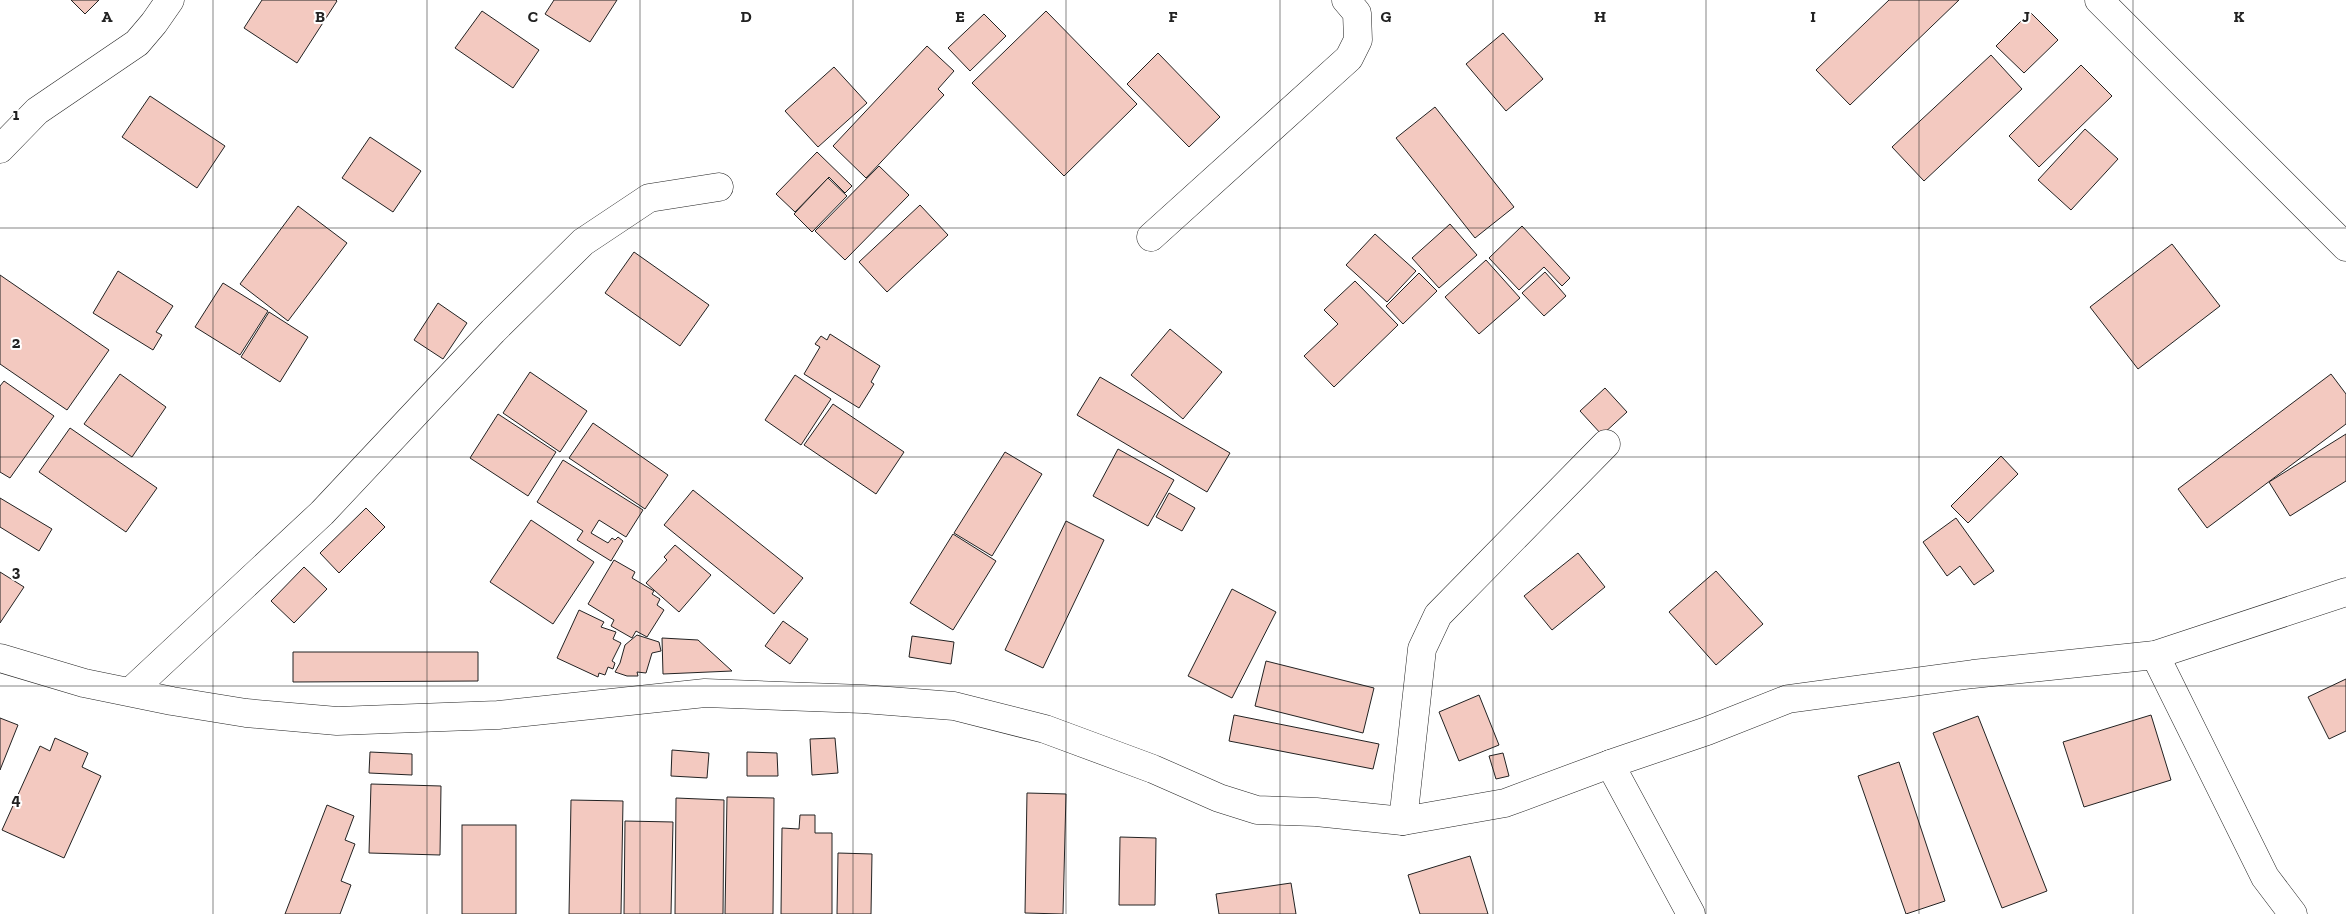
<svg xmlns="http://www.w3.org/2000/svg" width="2346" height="914" font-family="'Zilla Slab',serif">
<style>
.building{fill:#f3c9c0;stroke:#222}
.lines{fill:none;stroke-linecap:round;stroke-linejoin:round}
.minor-casing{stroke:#222;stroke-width:29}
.minor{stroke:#fff;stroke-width:28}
.grid{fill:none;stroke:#222;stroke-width:1;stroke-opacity:0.55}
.grid-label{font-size:16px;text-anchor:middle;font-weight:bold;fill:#222;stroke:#fff;stroke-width:4;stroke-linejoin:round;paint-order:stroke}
</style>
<rect width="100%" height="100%" fill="#fff"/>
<!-- building -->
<g class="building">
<path d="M 71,0 L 99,0 L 85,14 Z"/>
<path d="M 262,0 L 336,0 L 337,1 L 297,63 L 244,28 Z"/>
<path d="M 554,0 L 617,0 L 590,42 L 545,14 Z"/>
<path d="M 1889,0 L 1959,0 L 1850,105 L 1816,70 Z"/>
<path d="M 482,11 L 539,50 L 513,88 L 455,48 Z"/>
<path d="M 1046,11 L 1137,104 L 1064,176 L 972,83 Z"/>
<path d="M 2030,12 L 2058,40 L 2024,73 L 1996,46 Z"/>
<path d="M 984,14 L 1006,36 L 970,71 L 948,48 Z"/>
<path d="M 1503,33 L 1543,79 L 1506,111 L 1466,64 Z"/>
<path d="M 927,46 L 954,71 L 938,89 L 944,95 L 866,178 L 833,146 Z"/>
<path d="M 1158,53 L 1220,117 L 1189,147 L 1127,84 Z"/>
<path d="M 1991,55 L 2022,89 L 1924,181 L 1892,147 Z"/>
<path d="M 2081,65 L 2112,96 L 2039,167 L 2009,136 Z"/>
<path d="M 834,67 L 867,103 L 818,147 L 785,111 Z"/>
<path d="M 150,96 L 225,146 L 197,188 L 122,137 Z"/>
<path d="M 1435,107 L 1514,207 L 1475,238 L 1396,138 Z"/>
<path d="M 2085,129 L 2118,159 L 2071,210 L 2038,180 Z"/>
<path d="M 370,137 L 421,171 L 393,212 L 342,178 Z"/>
<path d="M 817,152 L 852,186 L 845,193 L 829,177 L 795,212 L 776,194 Z"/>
<path d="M 879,166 L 909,195 L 845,260 L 815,231 Z"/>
<path d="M 828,178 L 847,196 L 812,232 L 794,214 Z"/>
<path d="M 920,205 L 948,235 L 887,292 L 859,262 Z"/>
<path d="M 298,206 L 347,243 L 288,321 L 240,284 Z"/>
<path d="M 1450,224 L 1477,255 L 1439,288 L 1412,258 Z"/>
<path d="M 1522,226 L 1570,278 L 1562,286 L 1544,267 L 1519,290 L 1489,258 Z"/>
<path d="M 1375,234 L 1416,271 L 1387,302 L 1346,265 Z"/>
<path d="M 2172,244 L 2220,306 L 2138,369 L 2090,307 Z"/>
<path d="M 634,252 L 709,305 L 680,346 L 605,293 Z"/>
<path d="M 1486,260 L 1520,298 L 1479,334 L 1445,297 Z"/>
<path d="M 118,271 L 173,306 L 156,332 L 162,335 L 153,350 L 93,313 Z"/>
<path d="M 1545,272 L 1566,296 L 1544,316 L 1522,293 Z"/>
<path d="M 1419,273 L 1437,291 L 1403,324 L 1386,306 Z"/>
<path d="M 0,275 L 109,350 L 67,410 L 0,364 Z"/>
<path d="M 1355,281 L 1398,325 L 1334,387 L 1304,356 L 1338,324 L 1324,310 Z"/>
<path d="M 223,283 L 268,311 L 240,355 L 195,327 Z"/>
<path d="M 438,303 L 467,323 L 443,359 L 414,340 Z"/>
<path d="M 269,312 L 308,337 L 280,382 L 241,357 Z"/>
<path d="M 1170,329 L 1222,372 L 1183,419 L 1131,375 Z"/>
<path d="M 830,334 L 880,366 L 871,382 L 874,384 L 859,408 L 804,374 L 820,347 L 815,344 L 821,336 L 827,340 Z"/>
<path d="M 530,372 L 587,411 L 560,452 L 503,413 Z"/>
<path d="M 120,374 L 166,407 L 132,457 L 84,424 Z"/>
<path d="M 2331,374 L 2346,394 L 2346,424 L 2207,528 L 2178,489 Z"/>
<path d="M 795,375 L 831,399 L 801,445 L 765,420 Z"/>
<path d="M 1100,377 L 1230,453 L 1207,492 L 1077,415 Z"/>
<path d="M 4,381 L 54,416 L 10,478 L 0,472 L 0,386 Z"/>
<path d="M 1605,388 L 1627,412 L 1602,435 L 1580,411 Z"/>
<path d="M 833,404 L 904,452 L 876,494 L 804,445 Z"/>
<path d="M 498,414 L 556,452 L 528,496 L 470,458 Z"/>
<path d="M 593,423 L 668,475 L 645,509 L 569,458 Z"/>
<path d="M 70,428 L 157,488 L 126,532 L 39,472 Z"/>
<path d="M 2346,434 L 2346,481 L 2290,516 L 2269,482 Z"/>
<path d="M 1118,449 L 1174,480 L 1148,526 L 1093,496 Z"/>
<path d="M 1005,452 L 1042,474 L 992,556 L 954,533 Z"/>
<path d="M 2001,456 L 2018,474 L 1968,523 L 1951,506 Z"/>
<path d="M 563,460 L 643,510 L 626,537 L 599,520 L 591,533 L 608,543 L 612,538 L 615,540 L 618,537 L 623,541 L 611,561 L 577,540 L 583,531 L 537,502 Z"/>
<path d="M 693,490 L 803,578 L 774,614 L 664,525 Z"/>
<path d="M 1169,493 L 1195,508 L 1182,531 L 1156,517 Z"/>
<path d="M 0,498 L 52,529 L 39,551 L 0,527 Z"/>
<path d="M 366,508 L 385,527 L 339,573 L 320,553 Z"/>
<path d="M 1956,518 L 1994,571 L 1974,585 L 1960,566 L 1947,576 L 1923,542 Z"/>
<path d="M 531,520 L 594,562 L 553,624 L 490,582 Z"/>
<path d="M 1066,521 L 1104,540 L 1043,668 L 1005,650 Z"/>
<path d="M 953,534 L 996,561 L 953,630 L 910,603 Z"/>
<path d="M 675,545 L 711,575 L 679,612 L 646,583 L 667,560 L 664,557 Z"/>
<path d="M 1578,553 L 1605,587 L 1552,630 L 1524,596 Z"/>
<path d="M 614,560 L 635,572 L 632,578 L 654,591 L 652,594 L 660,599 L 657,605 L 664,610 L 647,637 L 636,631 L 632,638 L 611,626 L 614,620 L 588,604 Z"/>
<path d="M 304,567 L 327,589 L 294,623 L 271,601 Z"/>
<path d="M 1716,571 L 1763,624 L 1716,665 L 1669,612 Z"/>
<path d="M 0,572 L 24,587 L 0,623 Z"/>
<path d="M 1232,589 L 1276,612 L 1232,698 L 1188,676 Z"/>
<path d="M 579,610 L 604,622 L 601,627 L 616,632 L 613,639 L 621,643 L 612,661 L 615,663 L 613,669 L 608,667 L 605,675 L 599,673 L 598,677 L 557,658 Z"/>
<path d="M 783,621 L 808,639 L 790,664 L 765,646 Z"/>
<path d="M 637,635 L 659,642 L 661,651 L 652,653 L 646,673 L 637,672 L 638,676 L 627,676 L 615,672 L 620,663 L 625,645 Z"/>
<path d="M 912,636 L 954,642 L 951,664 L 909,657 Z"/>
<path d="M 662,638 L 698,640 L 732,671 L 663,674 Z"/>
<path d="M 293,652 L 478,652 L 478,681 L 293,682 Z"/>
<path d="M 1266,661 L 1374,688 L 1363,733 L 1255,706 Z"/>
<path d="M 2346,679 L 2346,731 L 2329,739 L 2308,697 Z"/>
<path d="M 1479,695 L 1499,745 L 1459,761 L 1439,712 Z"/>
<path d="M 1234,715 L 1379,744 L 1373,769 L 1229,741 Z"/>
<path d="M 2151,715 L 2171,780 L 2084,807 L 2063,742 Z"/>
<path d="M 1978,716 L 2047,891 L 2002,908 L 1933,733 Z"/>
<path d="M 0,718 L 18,725 L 0,770 Z"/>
<path d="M 55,738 L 88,753 L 82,767 L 101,776 L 64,858 L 2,830 L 40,746 L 50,751 Z"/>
<path d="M 835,738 L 838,773 L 812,775 L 810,739 Z"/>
<path d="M 672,750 L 709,753 L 707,778 L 671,776 Z"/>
<path d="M 370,752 L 412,754 L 412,775 L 369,773 Z"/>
<path d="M 747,752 L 777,753 L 778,776 L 747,776 Z"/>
<path d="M 1503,753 L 1509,776 L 1496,779 L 1489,756 Z"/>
<path d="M 1899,762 L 1945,901 L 1906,914 L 1858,776 Z"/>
<path d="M 371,784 L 441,786 L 440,855 L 369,853 Z"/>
<path d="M 1027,793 L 1066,794 L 1063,914 L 1025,913 Z"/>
<path d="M 727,797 L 774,798 L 773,914 L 725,914 Z"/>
<path d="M 676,798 L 724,800 L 723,914 L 675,914 Z"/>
<path d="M 571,800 L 623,801 L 621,914 L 569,914 Z"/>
<path d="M 327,805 L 354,816 L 345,840 L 355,844 L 341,881 L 351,885 L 340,914 L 285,914 Z"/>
<path d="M 800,815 L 815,815 L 815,833 L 832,833 L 832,914 L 781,914 L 782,828 L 799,829 Z"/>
<path d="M 625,821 L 673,822 L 671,914 L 624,914 Z"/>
<rect x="462" y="825" width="54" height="89"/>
<path d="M 1120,837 L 1156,838 L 1155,905 L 1119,905 Z"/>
<path d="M 838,853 L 872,854 L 871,914 L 837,914 Z"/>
<path d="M 1470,856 L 1488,914 L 1420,914 L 1408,875 Z"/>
<path d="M 1291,883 L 1296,914 L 1219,914 L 1216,894 Z"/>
</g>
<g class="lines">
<defs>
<g id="minor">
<path d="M 2099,0 L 2346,247"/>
<path d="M 0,149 L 37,111 L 137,43 L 154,23 L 170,0"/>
<path d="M 1151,237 L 1349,58 L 1358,40 L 1357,13 L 1346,0"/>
<path d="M 2155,655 L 2265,877 L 2293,914"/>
<path d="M 0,658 L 84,683 L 172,701 L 246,713 L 337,721 L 498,715 L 705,693 L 863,699 L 954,706 L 1045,729 L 1153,769 L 1219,798 L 1257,810 L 1316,812 L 1403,821 L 1505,803 L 1610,764 L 1707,731 L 1788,699 L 1973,674 L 2155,655 L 2346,592"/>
<path d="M 131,691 L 322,513 L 493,331 L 583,242 L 649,198 L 719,187"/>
<path d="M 1610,764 L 1691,914"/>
<path d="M 1403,821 L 1422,649 L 1438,615 L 1606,444"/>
</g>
</defs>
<!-- minor casing -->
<use href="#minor" class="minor-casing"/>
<!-- minor -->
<use href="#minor" class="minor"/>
</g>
<!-- grid -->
<path class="grid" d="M 213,0 L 213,914M 427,0 L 427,914M 640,0 L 640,914M 853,0 L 853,914M 1066,0 L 1066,914M 1280,0 L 1280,914M 1493,0 L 1493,914M 1706,0 L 1706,914M 1919,0 L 1919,914M 2133,0 L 2133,914M 0,228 L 2346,228M 0,457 L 2346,457M 0,686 L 2346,686"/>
<g class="grid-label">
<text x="107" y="22">A</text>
<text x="320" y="22">B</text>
<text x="533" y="22">C</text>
<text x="746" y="22">D</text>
<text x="960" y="22">E</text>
<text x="1173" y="22">F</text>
<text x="1386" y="22">G</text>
<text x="1600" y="22">H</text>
<text x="1813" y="22">I</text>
<text x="2026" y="22">J</text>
<text x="2239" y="22">K</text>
<text x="16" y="120">1</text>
<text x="16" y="348">2</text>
<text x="16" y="577">3</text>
<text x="16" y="805">4</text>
</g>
</svg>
